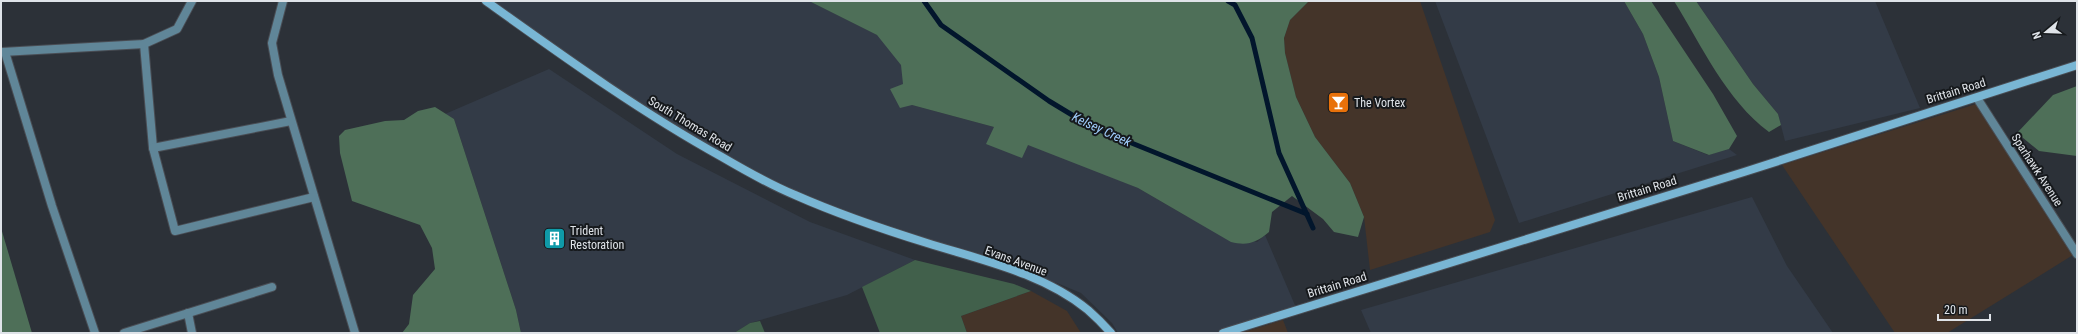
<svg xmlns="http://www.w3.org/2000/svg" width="2078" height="334" font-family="'Roboto Condensed',sans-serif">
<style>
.commercial{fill:#443429}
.built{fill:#333b47}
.green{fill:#41604b}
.forest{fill:#4e6f58}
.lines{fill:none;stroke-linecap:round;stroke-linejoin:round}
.stream{stroke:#02162c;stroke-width:5}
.street-casing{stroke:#494d54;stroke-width:10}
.secondary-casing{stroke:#494d54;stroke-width:10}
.street{stroke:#608698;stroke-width:8}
.secondary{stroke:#79b6d4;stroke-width:8}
.labels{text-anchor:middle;stroke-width:4;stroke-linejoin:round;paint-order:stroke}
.street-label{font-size:12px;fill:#dfe3e8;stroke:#16191c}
.poi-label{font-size:12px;fill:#dfe3e8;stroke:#16191c;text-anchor:start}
.water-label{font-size:13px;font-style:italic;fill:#a0cdfc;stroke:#16191c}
</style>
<rect width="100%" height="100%" fill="#2c3138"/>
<!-- commercial -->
<g class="commercial">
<path d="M 1309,1 L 1420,1 L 1495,220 L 1490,232 L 1370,270 L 1364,217 L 1350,183 L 1315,137 L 1296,97 L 1285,53 L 1284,38 L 1290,20 Z"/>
<path d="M 1976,104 L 2073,255 L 1947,333 L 1895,333 L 1782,165 Z"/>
<path d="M 1031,291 L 1067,311 L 1081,333 L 967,333 L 961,316 Z"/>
<path d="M 1283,320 L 1288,333 L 1241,333 Z"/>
</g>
<!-- built -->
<g class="built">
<path d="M 486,1 L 809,1 L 877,35 L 903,43 L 912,105 L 994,127 L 1138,188 L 1188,217 L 1257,242 L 1265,235 L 1297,310 L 1223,333 L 1118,333 L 1112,323 L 1081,293 L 1057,283 L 1025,275 L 795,195 L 675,131 Z"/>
<path d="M 1435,1 L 1624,1 L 1643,34 L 1659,77 L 1673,141 L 1708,155 L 1729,149 L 1737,155 L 1519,223 Z"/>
<path d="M 1696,1 L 1875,1 L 1920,108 L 1785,141 L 1778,114 L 1753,84 Z"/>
<path d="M 549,69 L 677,154 L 810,222 L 915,260 L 847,295 L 750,323 L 734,333 L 521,333 L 516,310 L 454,119 L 445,114 Z"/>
<path d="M 1752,197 L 1787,266 L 1833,333 L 1371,333 L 1361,310 Z"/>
</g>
<!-- green -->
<g class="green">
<path d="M 915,260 L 1014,284 L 1031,291 L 961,316 L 967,333 L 880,333 L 862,287 Z"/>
<path d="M 760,321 L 765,333 L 734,333 L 750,323 Z"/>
</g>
<!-- forest -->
<g class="forest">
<path d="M 809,1 L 1309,1 L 1290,20 L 1284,38 L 1285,53 L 1296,97 L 1315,137 L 1350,183 L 1364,217 L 1358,237 L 1334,232 L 1323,219 L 1292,196 L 1272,212 L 1269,232 C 1256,243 1247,246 1231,242 L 1138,188 L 1028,145 L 1022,158 L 986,144 L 994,127 L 912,105 L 900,108 L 890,89 L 903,84 L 901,65 L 877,35 Z"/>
<path d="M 1624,1 L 1651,1 L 1713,94 L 1737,136 L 1729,149 L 1709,155 L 1673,141 L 1659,77 L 1643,34 Z"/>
<path d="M 1674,1 L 1696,1 L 1753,84 L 1778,114 L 1781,125 L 1769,132 C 1726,100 1702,46 1674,1 Z"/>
<path d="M 2077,86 L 2077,156 L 2039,151 L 2017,133 L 2053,95 Z"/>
<path d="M 435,107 L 454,119 L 516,310 L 521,333 L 402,333 L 409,324 L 413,295 L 435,269 L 432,248 L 420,225 L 352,201 L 340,153 L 339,136 L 345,130 L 385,121 L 404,120 L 418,111 Z"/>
<path d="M 1,228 L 32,333 L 1,333 Z"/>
</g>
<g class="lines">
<!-- stream -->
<g class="stream">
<path d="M 924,1 L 941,25 L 1049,101 L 1092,127 L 1307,214"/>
<path d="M 1228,1 L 1235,5 L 1252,38 L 1279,153 L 1313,228"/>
</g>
<defs>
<g id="street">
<path d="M 283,1 L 272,43 L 278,75 L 355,333"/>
<path d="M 144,44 L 153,148 L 175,231 L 314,197"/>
<path d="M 2,52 L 144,44 L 177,29 L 192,1"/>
<path d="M 5,52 L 52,206 L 95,333"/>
<path d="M 1977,98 L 2077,254"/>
<path d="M 153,148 L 291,121"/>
<path d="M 188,313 L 192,333"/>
<path d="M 124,333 L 272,287"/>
</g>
<g id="secondary">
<path d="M 486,1 C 563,56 639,111 722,157 C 746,171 770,185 795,195 C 838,214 882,229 927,243 C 981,260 1043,273 1088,310 C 1096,317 1104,325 1111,333"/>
<path d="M 1223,333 L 1744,172 L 2077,65"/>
</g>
</defs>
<!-- street casing -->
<use href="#street" class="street-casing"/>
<!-- secondary casing -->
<use href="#secondary" class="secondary-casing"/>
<!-- street -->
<use href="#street" class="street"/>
<!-- secondary -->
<use href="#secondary" class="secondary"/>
</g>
<!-- icons -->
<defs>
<symbol id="bar-square" viewBox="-11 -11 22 22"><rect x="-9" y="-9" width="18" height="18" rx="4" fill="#e8710a" stroke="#16191c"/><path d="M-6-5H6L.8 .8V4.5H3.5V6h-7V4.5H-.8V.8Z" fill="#fff"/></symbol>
<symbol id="building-square" viewBox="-11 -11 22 22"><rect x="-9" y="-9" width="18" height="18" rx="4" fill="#0f9aa8" stroke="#16191c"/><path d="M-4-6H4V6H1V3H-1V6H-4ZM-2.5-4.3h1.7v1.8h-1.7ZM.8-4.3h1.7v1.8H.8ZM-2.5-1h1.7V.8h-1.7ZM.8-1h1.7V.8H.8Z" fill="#fff"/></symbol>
</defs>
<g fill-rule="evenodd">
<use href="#bar-square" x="1326" y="90" width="25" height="25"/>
<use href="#building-square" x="542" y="226" width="25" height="25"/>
</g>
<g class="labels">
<!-- street labels -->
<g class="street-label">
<text transform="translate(1956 91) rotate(-17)" y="4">Brittain Road</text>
<text transform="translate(690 124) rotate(31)" y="4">South Thomas Road</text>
<text transform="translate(2037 170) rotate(57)" y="4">Sparhawk Avenue</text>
<text transform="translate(1647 189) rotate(-17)" y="4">Brittain Road</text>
<text transform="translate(1016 261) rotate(20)" y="4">Evans Avenue</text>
<text transform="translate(1337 285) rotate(-17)" y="4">Brittain Road</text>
</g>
<!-- poi labels -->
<g class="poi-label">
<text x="1354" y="107">The Vortex</text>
<text x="570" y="235">Trident<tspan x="570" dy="14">Restoration</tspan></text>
</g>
<!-- water labels -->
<g class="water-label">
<text transform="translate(1102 129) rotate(25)" y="5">Kelsey Creek</text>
</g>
</g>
<!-- border -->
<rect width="2078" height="334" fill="none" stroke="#dfe3e8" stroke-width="4"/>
<!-- north arrow -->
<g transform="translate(2046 32) rotate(251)" stroke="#16191c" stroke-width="3" paint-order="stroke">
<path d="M0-3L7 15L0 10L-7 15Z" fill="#dfe3e8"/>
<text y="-6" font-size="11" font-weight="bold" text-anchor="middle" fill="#dfe3e8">N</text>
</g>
<!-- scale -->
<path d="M1938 314v6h52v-6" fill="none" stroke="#dfe3e8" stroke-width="2"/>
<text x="1944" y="314" font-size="12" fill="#dfe3e8" stroke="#16191c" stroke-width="3" paint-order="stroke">20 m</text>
</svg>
